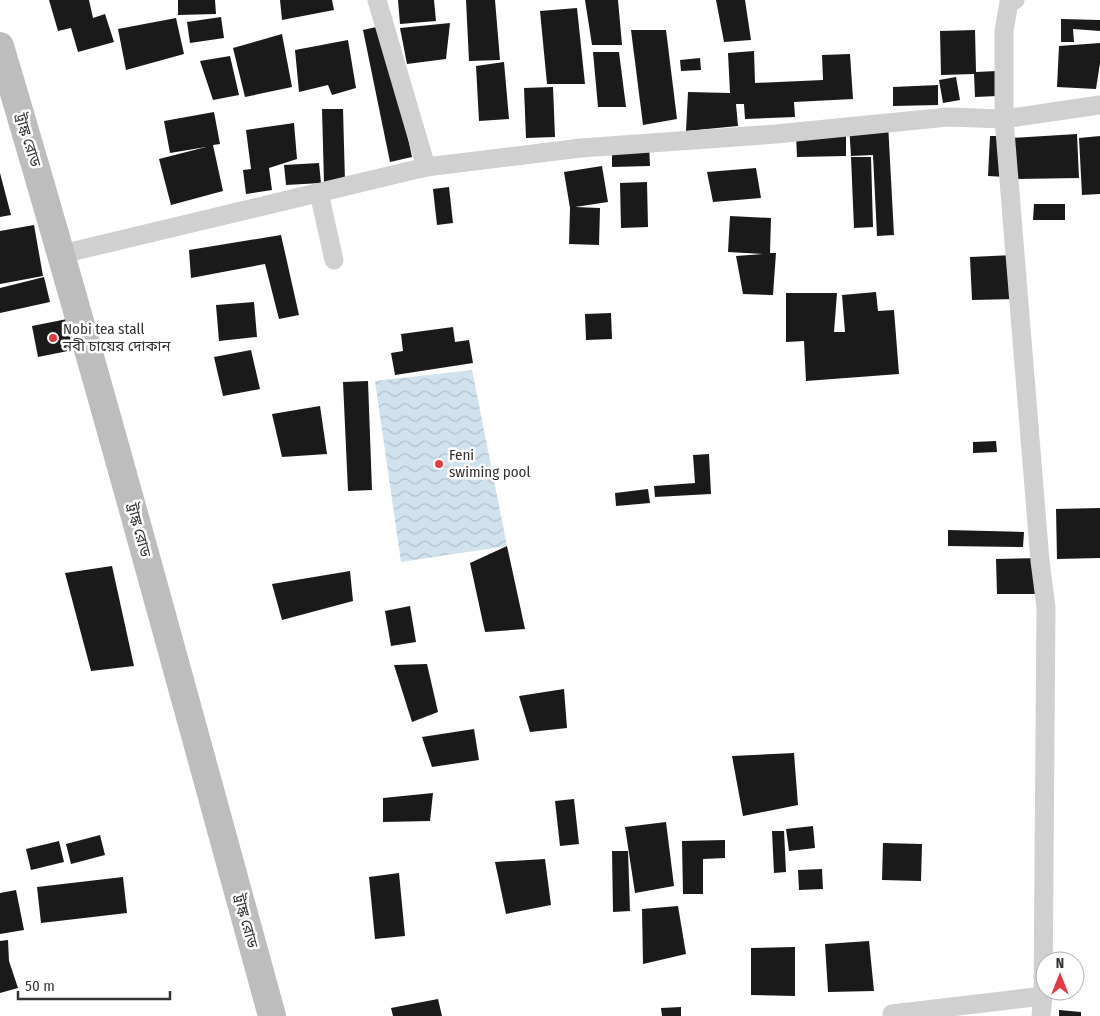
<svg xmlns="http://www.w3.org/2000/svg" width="1100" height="1016" font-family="'Fira Sans Condensed','Noto Sans Bengali',sans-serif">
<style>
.water{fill:url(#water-waves)}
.building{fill:#1a1a1a}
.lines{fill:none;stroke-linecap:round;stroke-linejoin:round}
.minor{stroke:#d0d0d0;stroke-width:19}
.secondary{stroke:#bdbdbd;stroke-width:28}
.poi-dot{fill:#e63946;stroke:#fff;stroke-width:2}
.labels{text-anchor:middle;stroke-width:5;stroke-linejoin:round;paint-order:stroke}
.street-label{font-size:15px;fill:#333;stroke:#fff}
.poi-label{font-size:15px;fill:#333;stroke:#fff;text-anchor:start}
</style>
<defs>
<pattern id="water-waves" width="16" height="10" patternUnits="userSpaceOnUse" patternTransform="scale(1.25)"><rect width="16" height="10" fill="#cfe2ee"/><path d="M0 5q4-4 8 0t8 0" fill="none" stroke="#b2c2cd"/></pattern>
</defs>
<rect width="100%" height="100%" fill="#fff"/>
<!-- water -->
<path class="water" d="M 472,370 L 507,546 L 401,562 L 375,381 Z"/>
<!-- building -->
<g class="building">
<path d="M 49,0 L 89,0 L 93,18 L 105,14 L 114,42 L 78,52 L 71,28 L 58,31 Z"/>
<path d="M 178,0 L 215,0 L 216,14 L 178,15 Z"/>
<path d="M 280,0 L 332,0 L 334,10 L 282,20 Z"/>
<path d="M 398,0 L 434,0 L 436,21 L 400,24 Z"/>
<path d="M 466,0 L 495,0 L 500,60 L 469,61 Z"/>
<path d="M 585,0 L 618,0 L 622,45 L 592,45 Z"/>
<path d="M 716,0 L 745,0 L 751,40 L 724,42 Z"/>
<path d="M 577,8 L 585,84 L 547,84 L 540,11 Z"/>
<path d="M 221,17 L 224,38 L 190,43 L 187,22 Z"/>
<path d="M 176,18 L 184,54 L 126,70 L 118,29 Z"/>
<path d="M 1061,19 L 1100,20 L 1100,31 L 1073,29 L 1074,42 L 1061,42 Z"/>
<path d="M 450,23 L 446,59 L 407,64 L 400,28 Z"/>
<path d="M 385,25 L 412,157 L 390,162 L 363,30 Z"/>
<path d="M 631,30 L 666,30 L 677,119 L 643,125 Z"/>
<path d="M 975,30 L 976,72 L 997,71 L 998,96 L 975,97 L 974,74 L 941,75 L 940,31 Z"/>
<path d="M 282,34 L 292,87 L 245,97 L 233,48 Z"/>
<path d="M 348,40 L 356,88 L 332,95 L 328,85 L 299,92 L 295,50 Z"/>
<path d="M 1100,43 L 1100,63 L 1096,89 L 1057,87 L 1059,46 Z"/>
<path d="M 754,51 L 755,83 L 823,80 L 822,55 L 850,54 L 853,99 L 794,102 L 795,117 L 745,119 L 744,104 L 736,104 L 738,126 L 686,131 L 688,92 L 730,93 L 728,53 Z"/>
<path d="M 593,52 L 619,52 L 626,107 L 598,107 Z"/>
<path d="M 230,56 L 239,95 L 213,100 L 200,61 Z"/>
<path d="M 700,58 L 701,70 L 681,71 L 680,60 Z"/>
<path d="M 504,62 L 509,119 L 479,121 L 476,66 Z"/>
<path d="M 956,77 L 960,100 L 943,103 L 939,80 Z"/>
<path d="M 938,85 L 938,105 L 893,106 L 893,87 Z"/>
<path d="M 553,87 L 555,137 L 526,138 L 524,88 Z"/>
<path d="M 322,109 L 343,109 L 345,182 L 324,183 Z"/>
<path d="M 214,112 L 220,144 L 213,145 L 223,191 L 171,205 L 159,159 L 206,147 L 170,153 L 164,121 Z"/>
<path d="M 294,123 L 297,159 L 269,168 L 272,190 L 246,194 L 243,170 L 251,169 L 246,130 Z"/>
<path d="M 888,123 L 894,235 L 877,236 L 873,155 L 851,156 L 849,125 Z"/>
<path d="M 846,133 L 846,156 L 797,157 L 796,134 Z"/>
<path d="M 1077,134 L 1079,178 L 1014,179 L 1011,138 Z"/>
<path d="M 990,136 L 1007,136 L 1006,177 L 988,176 Z"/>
<path d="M 1100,136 L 1100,194 L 1082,195 L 1079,138 Z"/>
<path d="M 649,144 L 650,166 L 612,167 L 612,145 Z"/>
<path d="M 851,157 L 871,157 L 873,227 L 854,228 Z"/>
<path d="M 319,163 L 321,183 L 286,185 L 284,165 Z"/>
<path d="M 602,166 L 608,202 L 575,207 L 600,208 L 599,245 L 569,244 L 570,208 L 564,172 Z"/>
<path d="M 756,168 L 761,198 L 713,202 L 707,172 Z"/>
<path d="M 0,173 L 11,215 L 0,217 Z"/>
<path d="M 647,182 L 648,227 L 621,228 L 620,183 Z"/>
<path d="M 449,187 L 453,223 L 437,225 L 433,189 Z"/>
<path d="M 1034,204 L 1065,204 L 1065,220 L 1033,220 Z"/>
<path d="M 730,216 L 771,218 L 770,253 L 776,253 L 773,295 L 743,294 L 736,256 L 763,254 L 728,252 Z"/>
<path d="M 34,225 L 43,276 L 0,284 L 0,231 Z"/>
<path d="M 281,235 L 299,315 L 279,319 L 265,264 L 191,278 L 189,250 Z"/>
<path d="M 1014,255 L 1016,299 L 972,300 L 970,257 Z"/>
<path d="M 44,277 L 50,302 L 0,313 L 0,288 Z"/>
<path d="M 876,292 L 878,311 L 894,310 L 899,374 L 806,381 L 804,341 L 786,342 L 786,293 L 837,293 L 834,332 L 845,332 L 842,295 Z"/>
<path d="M 254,302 L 257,337 L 219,341 L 216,305 Z"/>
<path d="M 611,313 L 612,339 L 586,340 L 585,314 Z"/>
<path d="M 67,319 L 73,350 L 38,357 L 32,326 Z"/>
<path d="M 453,327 L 455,342 L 469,340 L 473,363 L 395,375 L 391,353 L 403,351 L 401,334 Z"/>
<path d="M 251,350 L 260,389 L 223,396 L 214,357 Z"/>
<path d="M 368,381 L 372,490 L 348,491 L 343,382 Z"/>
<path d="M 320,406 L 327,454 L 282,457 L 272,414 Z"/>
<path d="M 996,441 L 997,452 L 973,453 L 973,442 Z"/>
<path d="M 709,454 L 711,494 L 655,497 L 654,486 L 695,483 L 693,455 Z"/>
<path d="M 648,489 L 650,503 L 616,506 L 615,493 Z"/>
<path d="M 1100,508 L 1100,558 L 1057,559 L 1056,509 Z"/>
<path d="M 948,530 L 1024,532 L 1023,547 L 948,546 Z"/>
<path d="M 507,546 L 525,629 L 485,632 L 470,563 Z"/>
<path d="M 1044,558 L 1045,594 L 997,594 L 996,559 Z"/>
<path d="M 112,566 L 134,666 L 91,671 L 65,573 Z"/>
<path d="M 350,571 L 353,601 L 282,620 L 272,584 Z"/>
<path d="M 410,606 L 416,642 L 391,646 L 385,611 Z"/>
<path d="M 427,664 L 438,712 L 412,722 L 394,665 Z"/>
<path d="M 564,689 L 567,728 L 530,732 L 519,696 Z"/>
<path d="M 474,729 L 479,760 L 432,767 L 422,737 Z"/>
<path d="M 794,753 L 798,805 L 743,816 L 732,756 Z"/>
<path d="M 433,793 L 430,821 L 383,822 L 383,798 Z"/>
<path d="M 574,799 L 579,844 L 560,846 L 555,801 Z"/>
<path d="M 666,822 L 674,886 L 635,893 L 625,827 Z"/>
<path d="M 813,826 L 815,848 L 789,851 L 786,829 Z"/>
<path d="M 772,831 L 784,831 L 786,872 L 774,873 Z"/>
<path d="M 100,835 L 105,855 L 71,864 L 66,844 Z"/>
<path d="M 725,840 L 725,858 L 703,859 L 703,894 L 683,894 L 682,841 Z"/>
<path d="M 59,841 L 64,862 L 31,870 L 26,849 Z"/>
<path d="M 883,843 L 922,844 L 921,881 L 882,880 Z"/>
<path d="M 612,851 L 628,851 L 630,911 L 613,912 Z"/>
<path d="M 545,859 L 551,905 L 506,914 L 495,862 Z"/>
<path d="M 822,869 L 823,889 L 799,890 L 798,870 Z"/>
<path d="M 399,873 L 405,936 L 375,939 L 369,877 Z"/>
<path d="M 123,877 L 127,913 L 41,923 L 37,887 Z"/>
<path d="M 16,890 L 24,930 L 0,934 L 0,893 Z"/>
<path d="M 678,906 L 686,954 L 643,964 L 642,909 Z"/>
<path d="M 8,940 L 9,961 L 18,988 L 0,993 L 0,941 Z"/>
<path d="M 869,941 L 874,991 L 828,992 L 825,944 Z"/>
<path d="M 795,947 L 795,996 L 751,995 L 751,948 Z"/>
<path d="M 438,999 L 442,1016 L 393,1016 L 391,1008 Z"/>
<path d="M 681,1007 L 681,1016 L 662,1016 L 661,1008 Z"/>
<path d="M 1059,1010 L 1081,1012 L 1081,1016 L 1059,1016 Z"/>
</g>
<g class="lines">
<!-- minor -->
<g class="minor">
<path d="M 377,0 L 426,167 L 581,148 L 776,134 L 948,117 L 1004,119 L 1004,31 L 1009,2 L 1015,0"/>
<path d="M 319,193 L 334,260"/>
<path d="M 62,254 L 426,167"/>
<path d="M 892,1014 L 1043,996"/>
<path d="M 1041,1016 L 1043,996 L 1046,607 L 1040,561 L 1004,119 L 1100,105"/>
</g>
<!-- secondary -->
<path class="secondary" d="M 0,46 C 96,368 183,692 272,1016"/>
</g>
<!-- markers -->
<g class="poi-dot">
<circle cx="53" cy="338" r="5"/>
<circle cx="439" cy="464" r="5"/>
</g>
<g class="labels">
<!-- street labels -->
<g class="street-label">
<text transform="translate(28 140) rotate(73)" y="5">ট্রাঙ্ক রোড</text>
<text transform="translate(139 530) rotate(75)" y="5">ট্রাঙ্ক রোড</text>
<text transform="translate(246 921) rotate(75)" y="5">ট্রাঙ্ক রোড</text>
</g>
<!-- poi labels -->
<g class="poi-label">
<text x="63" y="334">Nobi tea stall<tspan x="63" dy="17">নবী চায়ের দোকান</tspan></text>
<text x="449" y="460">Feni<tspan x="449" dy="17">swiming pool</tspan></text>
</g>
</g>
<!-- north arrow -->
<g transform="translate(1060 976)"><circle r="24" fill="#ffffff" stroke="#adadad"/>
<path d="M0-4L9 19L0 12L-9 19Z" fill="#e63946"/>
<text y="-8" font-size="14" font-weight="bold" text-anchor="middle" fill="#333333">N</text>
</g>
<!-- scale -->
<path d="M18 991v8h152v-8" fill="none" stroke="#333333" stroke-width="2.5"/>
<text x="25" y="991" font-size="15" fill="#333333" stroke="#ffffff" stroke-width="4" paint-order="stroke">50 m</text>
</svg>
